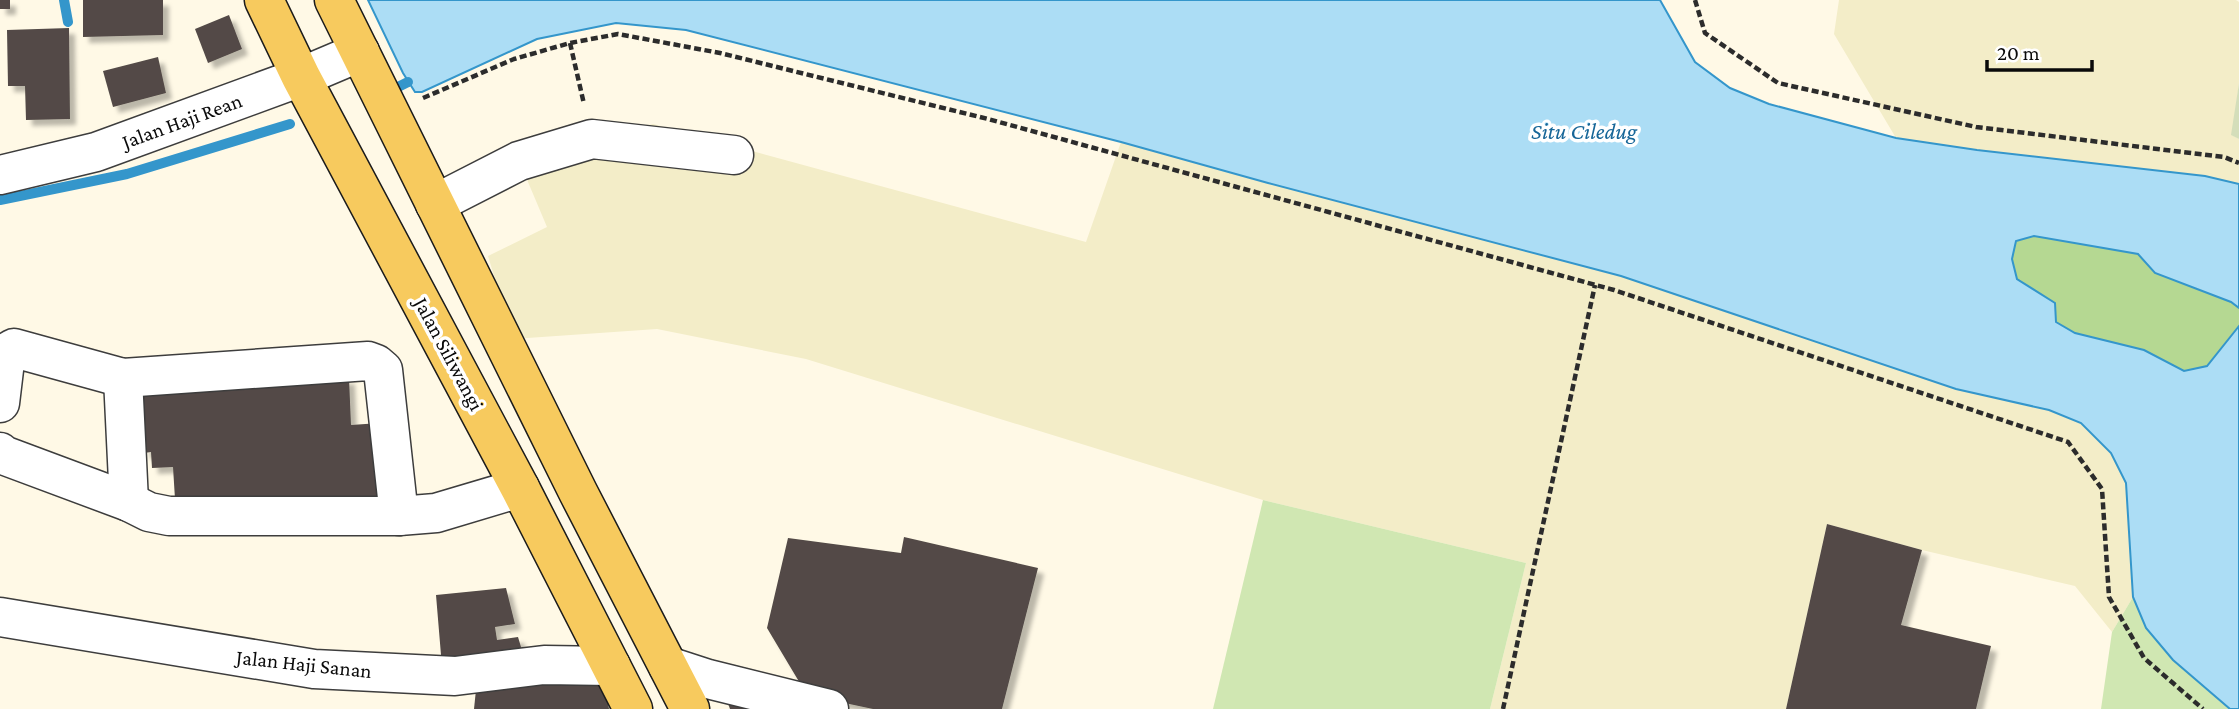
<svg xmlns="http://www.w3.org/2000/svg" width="2239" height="709" font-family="'Crimson Pro',serif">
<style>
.farmland{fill:#f3edc8}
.green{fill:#d0e7b2}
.forest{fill:#b5d892}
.cemetery{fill:#d4deba}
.water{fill:#acddf5;stroke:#3496cb;stroke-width:2}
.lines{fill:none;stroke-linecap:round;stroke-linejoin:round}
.stream{stroke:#3496cb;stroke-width:10}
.building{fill:#524a46;filter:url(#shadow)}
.minor-casing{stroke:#3d3d3d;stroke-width:41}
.major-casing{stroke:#1b1b1b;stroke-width:41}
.path{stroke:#2c2c2c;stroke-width:4.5;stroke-dasharray:7 3.5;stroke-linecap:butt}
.minor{stroke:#fff;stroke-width:38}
.major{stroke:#f7ca5e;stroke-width:38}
.labels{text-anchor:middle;stroke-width:7;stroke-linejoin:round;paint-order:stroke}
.street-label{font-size:21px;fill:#0a0a0a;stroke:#fff}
.water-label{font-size:23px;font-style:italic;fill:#166698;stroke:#fff}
</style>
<defs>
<filter id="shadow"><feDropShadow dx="6" dy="6" stdDeviation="2" flood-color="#0004"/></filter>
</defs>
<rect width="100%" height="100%" fill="#fff9e6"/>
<!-- farmland -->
<g class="farmland">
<path d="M 1839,0 L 2236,0 L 2239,2 L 2239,83 L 2232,135 L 2239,139 L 2239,184 L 2205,176 L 1977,150 L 1896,138 L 1834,34 Z"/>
<path d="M 653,124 L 1086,242 L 1121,142 L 1268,183 L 1621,276 L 1956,389 L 2049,410 L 2081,423 L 2111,453 L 2126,483 L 2133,597 L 2112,632 L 2075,586 L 1922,550 L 1827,524 L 1786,709 L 1490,709 L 1526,563 L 1263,500 L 806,359 L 657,329 L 513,339 L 488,256 L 547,227 L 517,156 Z"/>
</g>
<!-- green -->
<g class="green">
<path d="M 1263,500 L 1526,563 L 1490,709 L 1213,709 Z"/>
<path d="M 2133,597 L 2146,628 L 2173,660 L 2230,709 L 2101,709 L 2112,632 Z"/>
</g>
<!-- forest -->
<path class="forest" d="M 2034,236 L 2138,254 L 2155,273 L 2231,302 L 2239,308 L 2239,326 L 2207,367 L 2184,371 L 2144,350 L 2075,333 L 2056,322 L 2055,303 L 2017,279 L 2012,259 L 2016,241 Z"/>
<!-- cemetery -->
<path class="cemetery" d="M 2239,83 L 2239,139 L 2231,135 Z"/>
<!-- water -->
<path class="water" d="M 368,0 L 1660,0 L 1695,62 L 1730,88 L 1769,104 L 1896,138 L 1977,150 L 2205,176 L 2239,184 L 2239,308 L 2231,302 L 2155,273 L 2138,254 L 2034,236 L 2016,241 L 2012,259 L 2017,279 L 2055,303 L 2056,322 L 2075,333 L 2144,350 L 2184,371 L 2207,366 L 2239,326 L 2239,709 L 2230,709 L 2173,660 L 2146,628 L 2133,597 L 2126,483 L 2111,453 L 2081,423 L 2049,410 L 1956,389 L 1621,276 L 1268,183 L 1121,142 L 686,30 L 616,23 L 537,39 L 422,92 L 415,92 L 403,73 Z"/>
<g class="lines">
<!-- stream -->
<g class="stream">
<path d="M 64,0 L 68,22"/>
<path d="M 396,88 L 408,82"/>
<path d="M 0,200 L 127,174 L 290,124"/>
</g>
</g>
<!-- building -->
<g class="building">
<rect x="0" y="0" width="10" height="9"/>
<path d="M 83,0 L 163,0 L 163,35 L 83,37 Z"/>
<path d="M 229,15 L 242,49 L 208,63 L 195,29 Z"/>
<path d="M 69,28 L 70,119 L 26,120 L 25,86 L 8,86 L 7,30 Z"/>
<path d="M 158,57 L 166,93 L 113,107 L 103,71 Z"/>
<path d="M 349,378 L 351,425 L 380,423 L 379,504 L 175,499 L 173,467 L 152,468 L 151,452 L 144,453 L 141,390 Z"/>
<path d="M 1827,524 L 1922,550 L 1901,625 L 1991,646 L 1976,709 L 1786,709 Z"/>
<path d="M 904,537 L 1038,568 L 1002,709 L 873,709 L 807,695 L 767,628 L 788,538 L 901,553 Z"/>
<path d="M 506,588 L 515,624 L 495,627 L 497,640 L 518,637 L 524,657 L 442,667 L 436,595 Z"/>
<path d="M 477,680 L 604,685 L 609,709 L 474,709 Z"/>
<path d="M 725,695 L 772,709 L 730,709 Z"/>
</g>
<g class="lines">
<defs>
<g id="minor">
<path d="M 0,175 L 96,152 L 301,77 L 360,52"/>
<path d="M 435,204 L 519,161 L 592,139 L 734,155"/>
<path d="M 123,378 L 129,502"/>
<path d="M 0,403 L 6,353 L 14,348 L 123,378 L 368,361 L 376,364 L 383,370 L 399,516"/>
<path d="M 0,452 L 3,455 L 129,502 L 149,512 L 169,516 L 399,516 L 436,513 L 520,488"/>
<path d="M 0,617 L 314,669 L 455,676 L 544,665 L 611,666"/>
<path d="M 668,666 L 708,679 L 829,709"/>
</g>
<g id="major">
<path d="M 264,0 L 301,77 L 520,488 L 633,709"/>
<path d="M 334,0 L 578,492 L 690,709"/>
</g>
</defs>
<!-- minor casing -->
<use href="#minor" class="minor-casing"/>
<!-- major casing -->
<use href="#major" class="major-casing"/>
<!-- path -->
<g class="path">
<path d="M 1695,0 L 1705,33 L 1778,83 L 1976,127 L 2224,157 L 2239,163"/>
<path d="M 570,43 L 584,104"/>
<path d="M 423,98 L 514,59 L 570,43 L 618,34 L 720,53 L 988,119 L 1614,290 L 2068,442 L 2102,489 L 2109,597 L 2144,658 L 2203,709"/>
<path d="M 1503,709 L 1595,285"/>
</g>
<!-- minor -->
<use href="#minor" class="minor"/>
<!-- major -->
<use href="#major" class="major"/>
</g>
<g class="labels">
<!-- street labels -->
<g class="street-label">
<text transform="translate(182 121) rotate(-20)" y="7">Jalan Haji Rean</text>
<text transform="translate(449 354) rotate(62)" y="7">Jalan Siliwangi</text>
<text transform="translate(304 664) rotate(6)" y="7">Jalan Haji Sanan</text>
</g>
<!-- water labels -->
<g class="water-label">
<text x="1584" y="139">Situ Ciledug</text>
</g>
</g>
<!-- scale -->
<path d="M1987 60v10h105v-10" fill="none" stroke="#0a0a0a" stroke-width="3.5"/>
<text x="1997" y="60" font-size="21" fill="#0a0a0a" stroke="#ffffff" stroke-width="5" paint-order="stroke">20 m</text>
</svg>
